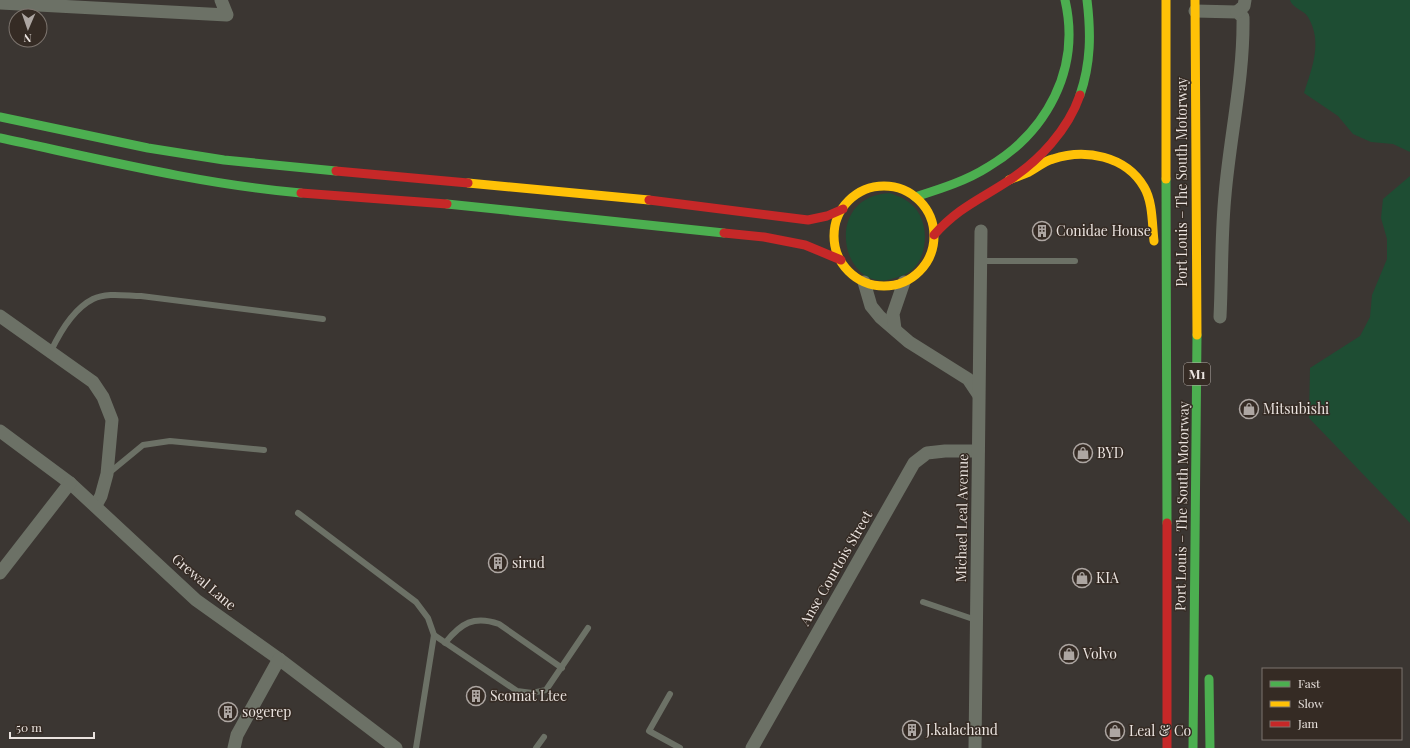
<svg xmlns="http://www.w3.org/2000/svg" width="1410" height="748" font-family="'Playfair Display',serif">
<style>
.green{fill:#1e4d33}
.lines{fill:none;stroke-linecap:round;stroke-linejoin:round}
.lane{stroke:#6c7166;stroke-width:6}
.street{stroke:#6c7166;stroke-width:13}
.fast{stroke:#4caf50;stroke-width:9}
.slow{stroke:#ffc107;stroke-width:9}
.jam{stroke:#c62828;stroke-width:9}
.labels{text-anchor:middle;stroke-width:3;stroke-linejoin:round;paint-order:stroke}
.shield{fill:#352b24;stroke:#b4aca7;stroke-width:1}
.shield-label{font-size:13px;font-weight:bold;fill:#eae3df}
.street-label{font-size:14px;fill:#eae3df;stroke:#352b24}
.poi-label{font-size:14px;fill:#eae3df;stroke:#352b24;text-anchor:start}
</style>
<rect width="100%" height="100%" fill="#3b3632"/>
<!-- green -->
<g class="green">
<path d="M 1290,0 L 1410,0 L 1410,152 L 1393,144 L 1371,142 L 1353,134 L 1338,116 L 1304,93 C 1312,68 1323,42 1308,17 C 1304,10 1292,8 1290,0 Z"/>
<path d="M 1410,176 L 1410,523 L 1309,418 L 1310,368 L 1360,336 L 1370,317 L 1372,295 L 1387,259 L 1387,239 L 1381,218 L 1383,199 Z"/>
<path d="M 890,193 C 894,195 899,196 904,199 C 927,211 930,243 918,263 C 913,271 904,276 895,278 C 842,297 820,196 890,193 Z"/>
</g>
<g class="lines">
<!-- lane -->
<g class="lane">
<path d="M 981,261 L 1075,261"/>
<path d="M 51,351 C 60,332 73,309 93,299 C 107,292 127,296 141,296 L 323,319"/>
<path d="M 109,473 L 143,445 L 170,441 L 264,450"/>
<path d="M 298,513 L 416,602 L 428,618 L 434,635 L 416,748"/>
<path d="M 923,602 L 976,620"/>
<path d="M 434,635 L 517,691 L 532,693 L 546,690 L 588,628"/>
<path d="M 445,643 C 461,623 474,615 499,624 L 562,668"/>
<path d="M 670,694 L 649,731 L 680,748"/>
<path d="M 536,748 L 544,737"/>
</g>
<!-- street -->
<g class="street">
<path d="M 0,3 L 227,15 L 221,0"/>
<path d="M 1195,11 L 1237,12 L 1243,17 C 1244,77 1230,136 1225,195 C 1221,236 1222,277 1220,317"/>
<path d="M 1237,12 L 1244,6 L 1245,0"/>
<path d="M 864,282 L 871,306 L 880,317 L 909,342 L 968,379 L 978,394"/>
<path d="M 0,316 L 93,382 L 103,397 L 112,420 L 107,474 L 101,496 L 96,505"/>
<path d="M 895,329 L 893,314 L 904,282"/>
<path d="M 0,431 L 70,483 L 196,600 L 279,659 L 396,748"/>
<path d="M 0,573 L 70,483"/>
<path d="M 234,748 L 237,735 L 279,659"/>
<path d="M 752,748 L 914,463 L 927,453 L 945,451 L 978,451"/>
<path d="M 975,748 L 981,231"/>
</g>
<!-- fast -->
<g class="fast">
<path d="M 1080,95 C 1091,63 1091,33 1087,0"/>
<path d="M 0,117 L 148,148 L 224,160 L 336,171"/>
<path d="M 0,138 C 99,159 200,184 301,193"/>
<path d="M 1166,179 L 1167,523"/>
<path d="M 915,197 C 940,189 966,181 988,167 C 1047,132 1081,69 1065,0"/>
<path d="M 447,204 L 724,233"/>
<path d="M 1209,679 L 1210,748"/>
<path d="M 1193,748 L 1197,335"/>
</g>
<!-- slow -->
<g class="slow">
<path d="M 1166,0 L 1166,179"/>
<path d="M 1195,0 L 1197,335"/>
<path d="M 1009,180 C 1016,177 1022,175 1029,172 C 1037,168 1044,161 1053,159 C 1085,148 1126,156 1144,187 C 1153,202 1152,224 1154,241"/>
<path d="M 468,183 L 649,200"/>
<circle cx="884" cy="236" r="50"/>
</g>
<!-- jam -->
<g class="jam">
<path d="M 336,171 L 468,183"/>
<path d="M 301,193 L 447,204"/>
<path d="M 649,200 L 808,220 L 827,216 L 843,209"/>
<path d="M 724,233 L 764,237 L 805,245 L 841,260"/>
<path d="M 934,235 C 958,208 979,200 1008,181 C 1039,161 1068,130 1080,95"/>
<path d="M 1167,523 L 1167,748"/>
</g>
</g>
<!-- icons -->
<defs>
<symbol id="building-ring" viewBox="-11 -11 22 22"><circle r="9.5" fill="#352b24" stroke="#ada6a2" stroke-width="1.5"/><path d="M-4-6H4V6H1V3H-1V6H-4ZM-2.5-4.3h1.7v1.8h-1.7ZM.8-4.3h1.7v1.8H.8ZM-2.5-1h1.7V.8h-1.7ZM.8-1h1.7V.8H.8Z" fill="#ada6a2"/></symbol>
<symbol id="shop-ring" viewBox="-11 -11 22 22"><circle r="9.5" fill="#352b24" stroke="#ada6a2" stroke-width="1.5"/><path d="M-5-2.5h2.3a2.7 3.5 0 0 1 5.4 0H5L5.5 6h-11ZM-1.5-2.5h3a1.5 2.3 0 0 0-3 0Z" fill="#ada6a2"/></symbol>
</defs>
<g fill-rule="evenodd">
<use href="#building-ring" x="1031" y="220" width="22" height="22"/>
<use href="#shop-ring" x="1238" y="398" width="22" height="22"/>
<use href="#shop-ring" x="1072" y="442" width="22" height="22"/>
<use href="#building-ring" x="487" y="552" width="22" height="22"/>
<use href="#shop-ring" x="1071" y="567" width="22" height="22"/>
<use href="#shop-ring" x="1058" y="643" width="22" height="22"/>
<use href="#building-ring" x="465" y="685" width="22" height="22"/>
<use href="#building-ring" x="217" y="701" width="22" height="22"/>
<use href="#building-ring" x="901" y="719" width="22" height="22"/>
<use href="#shop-ring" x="1104" y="720" width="22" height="22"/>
</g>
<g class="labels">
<!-- shield labels -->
<rect class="shield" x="1184" y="363" width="26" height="22" rx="3"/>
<g class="shield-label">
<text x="1197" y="379">M1</text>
</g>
<!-- street labels -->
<g class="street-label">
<text transform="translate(1182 182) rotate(-90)" y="5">Port Louis – The South Motorway</text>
<text transform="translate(1182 506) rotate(-89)" y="5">Port Louis – The South Motorway</text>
<text transform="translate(962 518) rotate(-89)" y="5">Michael Leal Avenue</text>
<text transform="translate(836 568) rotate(-60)" y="5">Anse Courtois Street</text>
<text transform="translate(204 582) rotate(40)" y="5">Grewal Lane</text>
</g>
<!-- poi labels -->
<g class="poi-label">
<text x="1056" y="236">Conidae House</text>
<text x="1263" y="414">Mitsubishi</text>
<text x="1097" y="458">BYD</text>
<text x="512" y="568">sirud</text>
<text x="1096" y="583">KIA</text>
<text x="1083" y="659">Volvo</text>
<text x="490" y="701">Scomat Ltee</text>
<text x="242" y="717">sogerep</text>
<text x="926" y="735">J.kalachand</text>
<text x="1129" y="736">Leal &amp; Co</text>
</g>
</g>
<!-- legend -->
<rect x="1262" y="668" width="140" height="72" fill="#352b24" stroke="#7d756f"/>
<rect x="1270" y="681" width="20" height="6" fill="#4caf50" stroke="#7d756f"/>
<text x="1298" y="688" font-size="12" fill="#eae3df">Fast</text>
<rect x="1270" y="701" width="20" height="6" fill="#ffc107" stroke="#7d756f"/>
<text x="1298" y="708" font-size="12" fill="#eae3df">Slow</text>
<rect x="1270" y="721" width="20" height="6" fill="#c62828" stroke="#7d756f"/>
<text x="1298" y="728" font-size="12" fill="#eae3df">Jam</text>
<!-- north arrow -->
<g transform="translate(28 28) rotate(182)"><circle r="19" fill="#352b24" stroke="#7d756f"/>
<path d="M0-3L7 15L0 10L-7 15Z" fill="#ada6a2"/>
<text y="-6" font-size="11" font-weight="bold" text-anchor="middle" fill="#eae3df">N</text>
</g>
<!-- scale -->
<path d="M10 732v6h84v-6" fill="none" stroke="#eae3df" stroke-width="2"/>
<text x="16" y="732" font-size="12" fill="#eae3df" stroke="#352b24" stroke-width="3" paint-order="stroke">50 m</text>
</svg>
